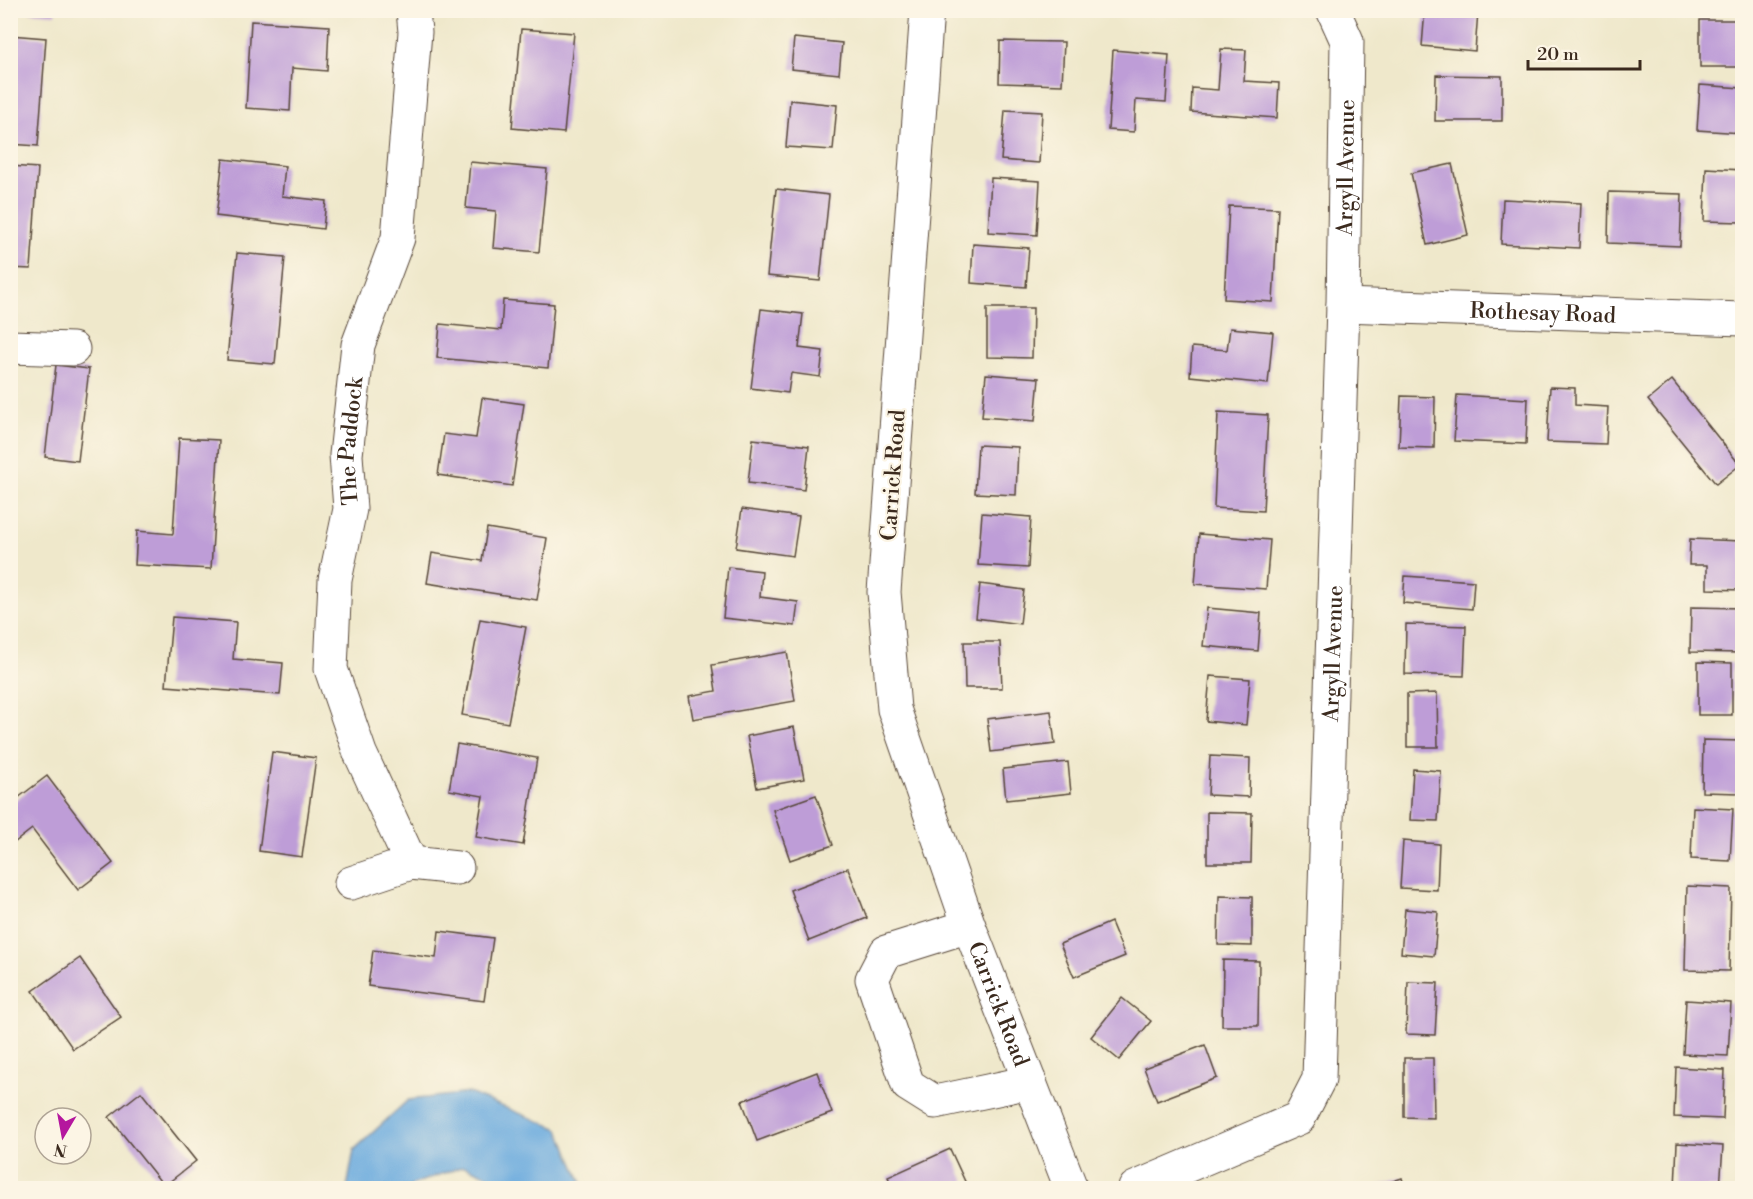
<svg xmlns="http://www.w3.org/2000/svg" width="1753" height="1199" font-family="'Libre Bodoni',serif">
<style>
.water{fill:#6baade;stroke:#536a7e;stroke-width:1.5}
.building{fill:#be9dd7}
.lines{fill:none;stroke-linecap:round;stroke-linejoin:round}
.street-casing{stroke:#564638;stroke-width:35}
.street{stroke:#fff;stroke-width:33}
.labels{text-anchor:middle;stroke-width:4.5;stroke-linejoin:round;paint-order:stroke}
.street-label{font-size:22px;fill:#3b2a1e;stroke:#fcf5e5}
</style>
<rect width="100%" height="100%" fill="#fcf5e5"/>
<filter id="ink" filterUnits="userSpaceOnUse"><feTurbulence type="fractalNoise" baseFrequency=".0167" numOctaves="2"/><feDisplacementMap in="SourceGraphic" scale="12" xChannelSelector="R" yChannelSelector="G"/><feConvolveMatrix kernelMatrix="1 2 1 2 8 2 1 2 1" color-interpolation-filters="sRGB"/></filter>
<filter id="wash" filterUnits="userSpaceOnUse"><feTurbulence type="fractalNoise" baseFrequency=".008" numOctaves="4" result="noise"/><feDisplacementMap in="SourceGraphic" scale="24" xChannelSelector="R" yChannelSelector="G"/><feGaussianBlur stdDeviation="1.35" result="paint"/><feColorMatrix in="noise" values="0 0 0 0 0 0 0 0 0 0 0 0 0 0 0 0 0 1.4 0 .05"/><feComposite in="paint" operator="in"/></filter>
<g filter="url(#wash)">
<rect width="100%" height="100%" fill="#efe8cb"/>
<!-- water -->
<path class="water" d="M 469,1093 L 559,1129 L 584,1188 L 519,1188 L 464,1166 L 411,1185 L 411,1188 L 347,1188 L 354,1150 L 408,1100 Z"/>
<g id="blocks">
<!-- building -->
<g class="building">
<path d="M 30,10 L 56,10 L 56,14 L 30,12 Z"/>
<path d="M 1425,10 L 1478,11 L 1475,51 L 1422,46 Z"/>
<rect x="1700" y="20" width="42" height="47"/>
<path d="M 251,21 L 329,26 L 327,71 L 292,68 L 290,111 L 246,108 Z"/>
<path d="M 521,29 L 574,33 L 564,133 L 512,128 Z"/>
<path d="M 10,35 L 46,38 L 38,146 L 10,144 Z"/>
<path d="M 794,38 L 842,43 L 839,74 L 791,69 Z"/>
<path d="M 1000,41 L 1064,42 L 1062,85 L 999,83 Z"/>
<path d="M 1221,49 L 1246,50 L 1244,81 L 1279,83 L 1277,118 L 1191,112 L 1192,88 L 1218,90 Z"/>
<path d="M 1113,50 L 1169,55 L 1166,102 L 1136,100 L 1134,132 L 1108,130 Z"/>
<path d="M 1436,75 L 1502,76 L 1502,121 L 1435,121 Z"/>
<path d="M 1700,85 L 1742,88 L 1742,133 L 1697,130 Z"/>
<path d="M 790,100 L 837,105 L 833,150 L 786,147 Z"/>
<path d="M 1005,110 L 1042,112 L 1039,163 L 1001,160 Z"/>
<path d="M 223,159 L 285,166 L 282,196 L 326,201 L 323,229 L 216,216 Z"/>
<path d="M 470,162 L 547,169 L 539,252 L 493,248 L 496,211 L 466,208 Z"/>
<path d="M 1452,164 L 1468,235 L 1427,245 L 1411,173 Z"/>
<path d="M 10,166 L 38,168 L 31,269 L 10,268 Z"/>
<path d="M 1706,168 L 1742,170 L 1742,222 L 1704,221 Z"/>
<path d="M 991,178 L 1040,181 L 1037,235 L 988,232 Z"/>
<path d="M 776,189 L 829,195 L 820,281 L 767,276 Z"/>
<path d="M 1609,192 L 1682,194 L 1680,246 L 1608,243 Z"/>
<path d="M 1503,199 L 1581,203 L 1579,248 L 1501,244 Z"/>
<path d="M 1229,206 L 1278,208 L 1273,302 L 1224,299 Z"/>
<path d="M 973,244 L 1029,248 L 1026,287 L 971,283 Z"/>
<path d="M 237,253 L 285,257 L 275,364 L 227,360 Z"/>
<path d="M 503,300 L 554,304 L 548,368 L 437,358 L 440,324 L 501,330 Z"/>
<path d="M 987,308 L 1033,308 L 1032,358 L 987,357 Z"/>
<path d="M 761,309 L 803,314 L 799,348 L 823,351 L 820,377 L 791,373 L 788,393 L 751,388 Z"/>
<path d="M 1230,328 L 1273,332 L 1268,384 L 1190,376 L 1192,347 L 1227,350 Z"/>
<path d="M 56,365 L 89,369 L 78,461 L 45,457 Z"/>
<path d="M 986,374 L 1039,378 L 1035,421 L 982,417 Z"/>
<path d="M 1672,380 L 1740,465 L 1716,484 L 1648,400 Z"/>
<path d="M 1550,387 L 1575,388 L 1575,405 L 1608,407 L 1606,444 L 1547,442 Z"/>
<path d="M 1457,395 L 1528,399 L 1526,444 L 1454,441 Z"/>
<path d="M 1401,396 L 1435,397 L 1434,448 L 1399,447 Z"/>
<path d="M 482,398 L 524,404 L 512,486 L 438,475 L 444,434 L 476,438 Z"/>
<path d="M 1218,412 L 1268,415 L 1263,511 L 1214,508 Z"/>
<path d="M 179,438 L 219,440 L 211,569 L 135,565 L 137,531 L 173,534 Z"/>
<path d="M 753,439 L 809,446 L 804,490 L 748,483 Z"/>
<path d="M 978,445 L 1018,447 L 1016,495 L 975,493 Z"/>
<path d="M 742,509 L 799,517 L 793,556 L 736,548 Z"/>
<path d="M 982,513 L 1031,517 L 1028,568 L 978,565 Z"/>
<path d="M 487,528 L 547,538 L 537,600 L 427,583 L 432,553 L 482,561 Z"/>
<path d="M 1199,534 L 1270,540 L 1266,589 L 1195,584 Z"/>
<path d="M 1690,539 L 1742,541 L 1742,590 L 1707,589 L 1707,565 L 1689,565 Z"/>
<path d="M 728,567 L 762,571 L 760,597 L 798,602 L 795,626 L 723,618 Z"/>
<path d="M 1405,576 L 1474,581 L 1472,609 L 1403,603 Z"/>
<path d="M 980,584 L 1024,590 L 1020,624 L 976,618 Z"/>
<path d="M 1691,607 L 1742,608 L 1742,653 L 1690,652 Z"/>
<path d="M 1207,608 L 1261,613 L 1258,651 L 1203,646 Z"/>
<path d="M 172,617 L 236,622 L 233,659 L 283,663 L 280,695 L 166,686 Z"/>
<path d="M 480,619 L 526,627 L 508,723 L 462,715 Z"/>
<path d="M 1406,624 L 1466,626 L 1464,676 L 1405,674 Z"/>
<path d="M 964,642 L 1000,642 L 1002,688 L 965,688 Z"/>
<path d="M 787,652 L 795,701 L 693,719 L 689,696 L 716,691 L 712,665 Z"/>
<path d="M 1698,662 L 1732,663 L 1732,715 L 1698,715 Z"/>
<path d="M 1210,676 L 1250,679 L 1246,725 L 1206,721 Z"/>
<path d="M 1437,693 L 1438,747 L 1407,747 L 1407,694 Z"/>
<path d="M 1051,711 L 1055,744 L 991,752 L 987,719 Z"/>
<path d="M 794,727 L 804,779 L 757,788 L 747,736 Z"/>
<path d="M 1703,740 L 1741,741 L 1740,793 L 1702,792 Z"/>
<path d="M 457,744 L 537,758 L 523,845 L 476,837 L 483,796 L 449,790 Z"/>
<path d="M 272,752 L 316,758 L 302,857 L 259,851 Z"/>
<path d="M 1210,756 L 1250,758 L 1249,797 L 1208,795 Z"/>
<path d="M 1068,762 L 1071,793 L 1006,800 L 1003,769 Z"/>
<path d="M 1413,769 L 1441,771 L 1438,821 L 1410,820 Z"/>
<path d="M 47,776 L 113,863 L 78,890 L 32,829 L 10,846 L 10,804 Z"/>
<path d="M 816,795 L 833,845 L 790,860 L 773,810 Z"/>
<path d="M 1693,807 L 1733,809 L 1730,861 L 1691,859 Z"/>
<path d="M 1207,812 L 1252,813 L 1251,863 L 1207,863 Z"/>
<path d="M 1403,841 L 1439,844 L 1437,890 L 1400,888 Z"/>
<path d="M 848,868 L 867,918 L 809,941 L 790,890 Z"/>
<path d="M 1687,886 L 1731,888 L 1729,971 L 1685,970 Z"/>
<path d="M 1219,896 L 1252,897 L 1252,946 L 1218,945 Z"/>
<path d="M 1405,909 L 1438,912 L 1434,956 L 1401,953 Z"/>
<path d="M 1111,922 L 1125,956 L 1074,977 L 1060,944 Z"/>
<path d="M 439,931 L 493,938 L 484,1001 L 368,986 L 373,950 L 436,958 Z"/>
<path d="M 80,958 L 121,1017 L 73,1049 L 33,991 Z"/>
<path d="M 1223,960 L 1259,961 L 1258,1026 L 1222,1026 Z"/>
<path d="M 1408,982 L 1438,983 L 1435,1035 L 1406,1034 Z"/>
<path d="M 1122,998 L 1151,1021 L 1119,1060 L 1091,1037 Z"/>
<path d="M 1686,1000 L 1731,1003 L 1728,1056 L 1683,1054 Z"/>
<path d="M 1205,1045 L 1217,1078 L 1157,1101 L 1144,1068 Z"/>
<path d="M 1404,1058 L 1433,1058 L 1434,1118 L 1404,1117 Z"/>
<path d="M 1676,1067 L 1725,1070 L 1723,1119 L 1674,1117 Z"/>
<path d="M 817,1072 L 832,1113 L 757,1141 L 742,1101 Z"/>
<path d="M 141,1092 L 196,1161 L 164,1186 L 109,1117 Z"/>
<path d="M 1677,1143 L 1723,1146 L 1720,1188 L 1675,1188 Z"/>
<path d="M 950,1149 L 968,1188 L 893,1188 L 888,1177 Z"/>
<path d="M 1402,1178 L 1405,1188 L 1372,1188 Z"/>
</g>
</g>
</g>
<g filter="url(#ink)">
<use href="#blocks" fill-opacity="0" stroke="#564638" stroke-width="1.5"/>
<g class="lines">
<defs>
<g id="street">
<path id="s1" d="M 927,10 L 884,592 L 894,709 L 969,926 L 1071,1188"/>
<path id="s2" d="M 1343,305 L 1742,319"/>
<path d="M 10,347 L 73,349"/>
<path id="s3" d="M 411,863 L 360,753 L 331,669 L 335,580 L 350,509 L 346,455 L 358,345 L 398,238 L 415,32 L 413,10"/>
<path d="M 351,883 L 411,863 L 457,868"/>
<path d="M 969,926 L 886,952 L 872,979 L 908,1085 L 935,1102 L 1030,1082"/>
<path id="s4" d="M 1135,1188 L 1299,1118 L 1319,1079 L 1343,305 L 1347,41 L 1333,10"/>
</g>
</defs>
<!-- street casing -->
<use href="#street" class="street-casing"/>
<!-- street -->
<use href="#street" class="street"/>
</g>
</g>
<g class="labels">
<!-- street labels -->
<g class="street-label">
<text dy="8" stroke="none"><textPath href="#s4" startOffset="1134">Argyll Avenue</textPath></text>
<text dy="8" stroke="none"><textPath href="#s2" startOffset="200">Rothesay Road</textPath></text>
<text dy="8" stroke="none"><textPath href="#s3" startOffset="440">The Paddock</textPath></text>
<text transform="translate(892 475) rotate(-86)" y="8">Carrick Road</text>
<text dy="8" stroke="none"><textPath href="#s4" startOffset="648">Argyll Avenue</textPath></text>
<text dy="8" stroke="none"><textPath href="#s1" startOffset="1014">Carrick Road</textPath></text>
</g>
</g>
<!-- margin -->
<rect width="1753" height="1199" fill="none" stroke="#fcf5e5" stroke-width="36"/>
<!-- north arrow -->
<g transform="translate(63 1136) rotate(190)"><circle r="28" fill="#fcf5e5" stroke="#afa495" stroke-width="1.5"/>
<path d="M0-4.5L10 22L0 15L-10 22Z" fill="#b5179e"/>
<text y="-9" font-size="16" font-weight="bold" text-anchor="middle" fill="#3b2a1e">N</text>
</g>
<!-- scale -->
<path d="M1528 60v9h112v-9" fill="none" stroke="#3b2a1e" stroke-width="3"/>
<text x="1537" y="60" font-size="18" fill="#3b2a1e" stroke="#fcf5e5" stroke-width="4.5" paint-order="stroke">20 m</text>
</svg>
